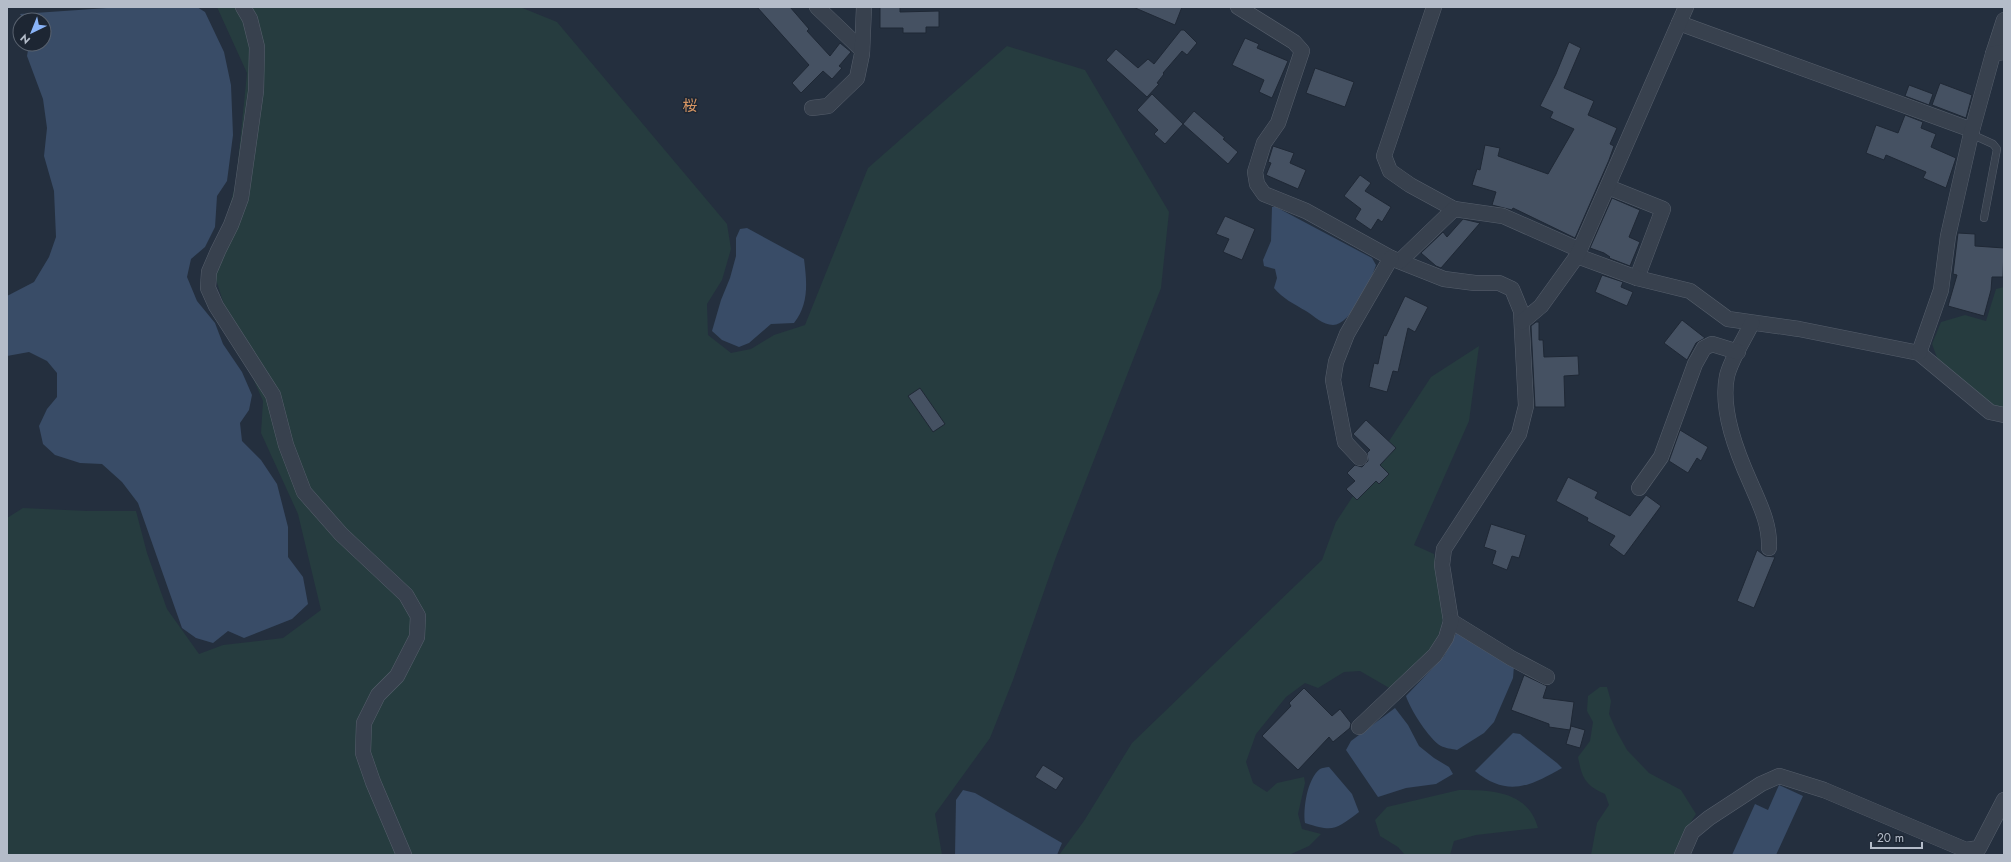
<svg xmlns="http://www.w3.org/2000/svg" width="2011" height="862" font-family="Jost,'Noto Sans JP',sans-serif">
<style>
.green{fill:#263c3f}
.water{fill:#394c67}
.building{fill:#455162;stroke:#1f2835}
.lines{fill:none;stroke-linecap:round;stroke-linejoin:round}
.service-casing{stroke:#565f6c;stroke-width:8}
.minor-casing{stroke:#565f6c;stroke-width:16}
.service{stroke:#38414e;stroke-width:7}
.minor{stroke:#38414e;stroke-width:15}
.labels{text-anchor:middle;stroke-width:3;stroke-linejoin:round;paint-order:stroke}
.neighbourhood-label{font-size:15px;fill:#d59563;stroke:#1d2633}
</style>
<rect width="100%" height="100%" fill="#242f3e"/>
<!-- green -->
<g class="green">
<path d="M 217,7 L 520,7 L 557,22 L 727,224 L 731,249 L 722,280 L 707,304 L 708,335 L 731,353 L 751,349 L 774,335 L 805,325 L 868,168 L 1007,46 L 1085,70 L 1169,212 L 1161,288 L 1056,557 L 1013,680 L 990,738 L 935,814 L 942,855 L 7,855 L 7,518 L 23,508 L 87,511 L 136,511 L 147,553 L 167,609 L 199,654 L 223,645 L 283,638 L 321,610 L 298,514 L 261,433 L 263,401 L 232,330 L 213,270 L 236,182 L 247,73 Z"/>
<path d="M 2004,287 L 2004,408 L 1993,407 L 1939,363 L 1932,344 L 1941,322 L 1965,315 L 1986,321 L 1996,289 Z"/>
<path d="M 1479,346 L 1469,421 L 1414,545 L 1434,554 L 1445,610 L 1440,631 L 1431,653 L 1391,689 L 1360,671 L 1344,672 L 1318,688 L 1305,683 L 1286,697 L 1256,734 L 1246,762 L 1253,783 L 1267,792 L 1277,783 L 1304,777 L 1305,783 L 1298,814 L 1302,829 L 1321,834 L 1309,846 L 1289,855 L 1059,855 L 1084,821 L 1132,743 L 1322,560 L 1336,522 L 1431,377 Z"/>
<path d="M 1600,687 L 1607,687 L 1611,701 L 1609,714 L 1617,732 L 1627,750 L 1649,773 L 1681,790 L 1696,814 L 1685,831 L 1678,855 L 1591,855 L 1597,823 L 1609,805 L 1605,794 C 1585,785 1582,778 1578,757 L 1590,741 L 1593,722 L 1587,711 L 1588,696 Z"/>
<path d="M 1459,790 C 1492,790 1528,791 1538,828 L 1476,835 L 1454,841 L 1450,855 L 1405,855 L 1398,847 L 1380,836 L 1375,820 L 1387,807 Z"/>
</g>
<!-- water -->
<g class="water">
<path d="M 122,7 L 197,7 L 205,12 L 224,52 L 231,85 L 233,135 L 227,181 L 217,196 L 215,227 L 205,247 L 191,259 L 187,277 L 197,301 L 215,323 L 223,344 L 242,372 L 252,395 L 249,410 L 240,423 L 242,441 L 261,460 L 277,484 L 288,527 L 288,557 L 303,577 L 308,604 L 292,619 L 244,638 L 228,631 L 213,643 L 196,638 L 182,628 L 138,503 L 122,482 L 102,464 L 80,463 L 55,455 L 43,444 L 39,426 L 47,409 L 57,397 L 57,373 L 47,361 L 29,352 L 7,356 L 7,296 L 34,282 L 49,257 L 56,237 L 54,191 L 44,156 L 47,128 L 43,99 L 27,56 L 29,44 L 44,44 L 44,20 L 24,20 L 20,14 Z"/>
<path d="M 1272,207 L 1276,207 L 1372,258 L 1376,265 C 1371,280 1351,325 1333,325 C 1323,325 1314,316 1306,311 C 1294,304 1282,298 1274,288 L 1277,278 L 1275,269 L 1264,266 L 1263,260 L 1271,241 Z"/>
<path d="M 747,228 L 804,259 C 807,283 809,304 794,323 L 771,324 L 749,343 L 739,347 L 722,340 L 712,331 L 721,300 L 730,278 L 736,256 L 736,238 L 740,229 Z"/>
<path d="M 1457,632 L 1514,666 L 1513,678 L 1494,722 L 1484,733 L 1457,750 C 1452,749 1445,748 1441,746 C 1429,739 1410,709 1406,696 L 1444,656 Z"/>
<path d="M 1395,708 L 1408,725 L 1419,746 L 1434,758 L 1449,767 L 1453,774 L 1436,784 L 1406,788 L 1378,797 L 1346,750 L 1351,741 Z"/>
<path d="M 1513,733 L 1520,734 L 1557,763 L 1562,768 C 1529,787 1507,797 1475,771 Z"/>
<path d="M 1329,767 L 1352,794 L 1359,812 C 1335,830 1334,832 1305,823 C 1303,809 1307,779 1320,769 C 1322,768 1326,767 1329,767 Z"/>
<path d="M 1779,785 L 1803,796 L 1776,855 L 1732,855 L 1755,804 L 1768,810 Z"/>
<path d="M 963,790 L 975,793 L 1062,843 L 1057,855 L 955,855 L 956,800 Z"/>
</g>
<!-- building -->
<g class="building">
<path d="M 757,7 L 790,7 L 809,29 L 807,31 L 830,56 L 840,43 L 851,52 L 839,66 L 842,68 L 832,79 L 823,71 L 801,93 L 792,83 L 809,65 Z"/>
<path d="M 880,7 L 900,7 L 900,12 L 939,11 L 939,27 L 926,27 L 926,33 L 903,33 L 903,28 L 880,28 Z"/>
<path d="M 1133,7 L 1182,7 L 1175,25 Z"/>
<path d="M 1181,30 L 1184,30 L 1197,43 L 1187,55 L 1182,51 L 1163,73 L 1164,74 L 1157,83 L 1159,84 L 1147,97 L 1106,60 L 1116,49 L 1138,68 L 1148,59 L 1154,64 Z"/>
<path d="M 1245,38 L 1259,44 L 1257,48 L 1288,61 L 1272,98 L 1259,92 L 1264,80 L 1232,65 Z"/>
<path d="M 1569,42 L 1581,48 L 1564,88 L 1594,101 L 1588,115 L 1617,128 L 1610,144 L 1614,146 L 1609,160 L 1575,238 L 1513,208 L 1512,210 L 1492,205 L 1496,192 L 1472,185 L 1477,169 L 1480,170 L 1485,145 L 1500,148 L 1498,156 L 1548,174 L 1574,129 L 1550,118 L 1553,112 L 1540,106 L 1556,74 Z"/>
<path d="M 1315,68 L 1354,82 L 1345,107 L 1306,93 Z"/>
<path d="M 1940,83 L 1972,95 L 1966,118 L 1932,105 Z"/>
<path d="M 1909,85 L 1933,94 L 1929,105 L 1905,96 Z"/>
<path d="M 1152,94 L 1183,124 L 1165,144 L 1154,134 L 1158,130 L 1137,110 Z"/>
<path d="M 1194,111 L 1225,138 L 1223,139 L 1238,152 L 1228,164 L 1183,124 Z"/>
<path d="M 1905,115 L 1923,122 L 1921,128 L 1936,134 L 1931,147 L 1956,158 L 1946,188 L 1923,178 L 1926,172 L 1886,155 L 1884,160 L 1866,153 L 1876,125 L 1898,133 Z"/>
<path d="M 1273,146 L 1294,153 L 1290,163 L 1306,170 L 1298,189 L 1266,175 L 1271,163 L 1268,162 Z"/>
<path d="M 1360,175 L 1371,183 L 1365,191 L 1391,207 L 1382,222 L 1378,219 L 1371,230 L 1355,219 L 1361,209 L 1344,196 Z"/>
<path d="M 1612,198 L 1640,210 L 1629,237 L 1640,242 L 1630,266 L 1609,258 L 1610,257 L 1604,253 L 1590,248 Z"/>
<path d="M 1225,216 L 1255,229 L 1242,260 L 1223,252 L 1229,239 L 1216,234 Z"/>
<path d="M 1463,219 L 1480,223 L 1441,268 L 1436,266 L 1421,253 L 1443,232 L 1447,237 Z"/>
<path d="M 1958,233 L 1975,234 L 1975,246 L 2004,248 L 2003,277 L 1992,277 L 1991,290 L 1984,316 L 1948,306 L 1957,275 L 1953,274 Z"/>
<path d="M 1602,275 L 1623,282 L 1621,287 L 1633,292 L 1627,306 L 1595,292 Z"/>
<path d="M 1405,296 L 1428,307 L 1415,332 L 1408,328 L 1398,372 L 1393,371 L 1387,392 L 1369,387 L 1374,363 L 1378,364 L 1384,335 L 1386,336 Z"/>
<path d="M 1682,320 L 1705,338 L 1696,343 L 1687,360 L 1664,343 Z"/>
<path d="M 1536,322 L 1539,322 L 1539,340 L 1543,340 L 1544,357 L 1578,356 L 1579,375 L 1564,376 L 1565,407 L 1535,407 L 1531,326 Z"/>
<path d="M 920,388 L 945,424 L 933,432 L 908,396 Z"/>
<path d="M 1366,420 L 1396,448 L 1380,465 L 1389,474 L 1379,484 L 1376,481 L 1357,500 L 1346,489 L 1355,481 L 1347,473 L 1355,465 L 1362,467 L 1368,461 L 1367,453 L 1370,450 L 1353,434 Z"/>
<path d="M 1680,430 L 1708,447 L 1701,461 L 1697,458 L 1688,473 L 1669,461 Z"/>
<path d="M 1568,477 L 1598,492 L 1595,498 L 1630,516 L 1646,495 L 1661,506 L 1624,556 L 1609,545 L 1615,536 L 1587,521 L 1588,518 L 1556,501 Z"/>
<path d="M 1491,524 L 1526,535 L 1519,558 L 1512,556 L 1507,570 L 1492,564 L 1496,551 L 1484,547 Z"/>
<path d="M 1757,550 L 1765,556 L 1775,557 L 1754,608 L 1737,601 Z"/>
<path d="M 1524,675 L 1547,686 L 1543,698 L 1574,702 L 1570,730 L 1571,726 L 1585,730 L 1580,748 L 1566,744 L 1570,730 L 1549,727 L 1549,724 L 1511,710 Z"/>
<path d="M 1304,688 L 1332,716 L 1340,709 L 1351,723 L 1350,728 L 1333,742 L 1329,737 L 1298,770 L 1262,736 L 1291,706 L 1289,703 Z"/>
<path d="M 1043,765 L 1064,778 L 1056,790 L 1035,777 Z"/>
</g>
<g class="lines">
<defs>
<path id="service" d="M 1971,134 L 1993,144 L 1997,149 L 1984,218"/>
<g id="minor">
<path d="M 243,7 L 250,19 L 257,47 L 256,91 L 241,198 L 231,225 L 218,251 L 209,272 L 208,288 L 216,306 L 273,395 L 286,445 L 304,492 L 341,534 L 406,595 L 418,616 L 417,637 L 397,676 L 378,695 L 364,723 L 363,753 L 373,782 L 404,855"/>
<path d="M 817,7 L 862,50"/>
<path d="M 1238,7 L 1294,42 L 1302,51 L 1278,123 L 1264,143 L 1255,172 L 1257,184 L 1264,194 L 1306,211 L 1391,258 L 1444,279 L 1475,283 L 1499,283 L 1512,289 L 1521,311 L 1526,406 L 1519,434 L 1444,549 L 1442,565 L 1451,621 L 1511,658 L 1547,677"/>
<path d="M 1434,7 L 1384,156 L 1390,171 L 1410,185 L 1454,209"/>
<path d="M 1679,23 L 1972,130"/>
<path d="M 1993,54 L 2004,20"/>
<path d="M 812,108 L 828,106 L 857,78 L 862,54 L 864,7"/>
<path d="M 1608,187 L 1663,209 L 1637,278"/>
<path d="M 1577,256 L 1637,278 L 1690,291 L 1728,319 L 1799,329 L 1919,353 L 1990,412 L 2004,415"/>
<path d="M 1400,261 L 1454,209 L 1503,216 L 1580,250"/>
<path d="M 1522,322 L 1541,306 L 1577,256 L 1686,7"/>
<path d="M 1752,323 C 1745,338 1731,359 1727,376 C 1720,410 1737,453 1751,484 C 1760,505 1770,524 1769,548"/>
<path d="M 1919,353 L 1941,290 L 1948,236 L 1971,134 L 1993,54 L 2004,52"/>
<path d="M 1360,458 L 1345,442 L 1333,380 L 1336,362 L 1347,334 L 1391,258"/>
<path d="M 1639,488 L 1661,457 L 1695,364 L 1704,348 L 1712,344 L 1738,352"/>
<path d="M 1359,727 L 1435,655 L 1446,638 L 1451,621"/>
<path d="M 1682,855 L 1692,832 L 1709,818 L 1761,784 L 1779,776 L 1824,790 L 1966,850 L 1979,848 L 2004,800"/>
</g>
</defs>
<!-- service casing -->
<use href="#service" class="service-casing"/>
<!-- minor casing -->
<use href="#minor" class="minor-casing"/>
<!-- service -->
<use href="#service" class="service"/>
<!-- minor -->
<use href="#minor" class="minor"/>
</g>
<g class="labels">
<!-- neighbourhood labels -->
<g class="neighbourhood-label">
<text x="690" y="111">桜</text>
</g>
</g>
<!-- border -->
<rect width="2011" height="862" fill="none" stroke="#b4bcc9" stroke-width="16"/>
<!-- north arrow -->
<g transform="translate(32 32) rotate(223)"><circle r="19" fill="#1d2633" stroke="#59626f"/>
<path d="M0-3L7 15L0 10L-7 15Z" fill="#8ab4f8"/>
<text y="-6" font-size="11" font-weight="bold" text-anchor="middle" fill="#b4bcc9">N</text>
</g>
<!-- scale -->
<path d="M1871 842v6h51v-6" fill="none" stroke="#b4bcc9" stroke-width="2"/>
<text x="1877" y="842" font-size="12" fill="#b4bcc9" stroke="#1d2633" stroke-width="3" paint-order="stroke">20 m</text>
</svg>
